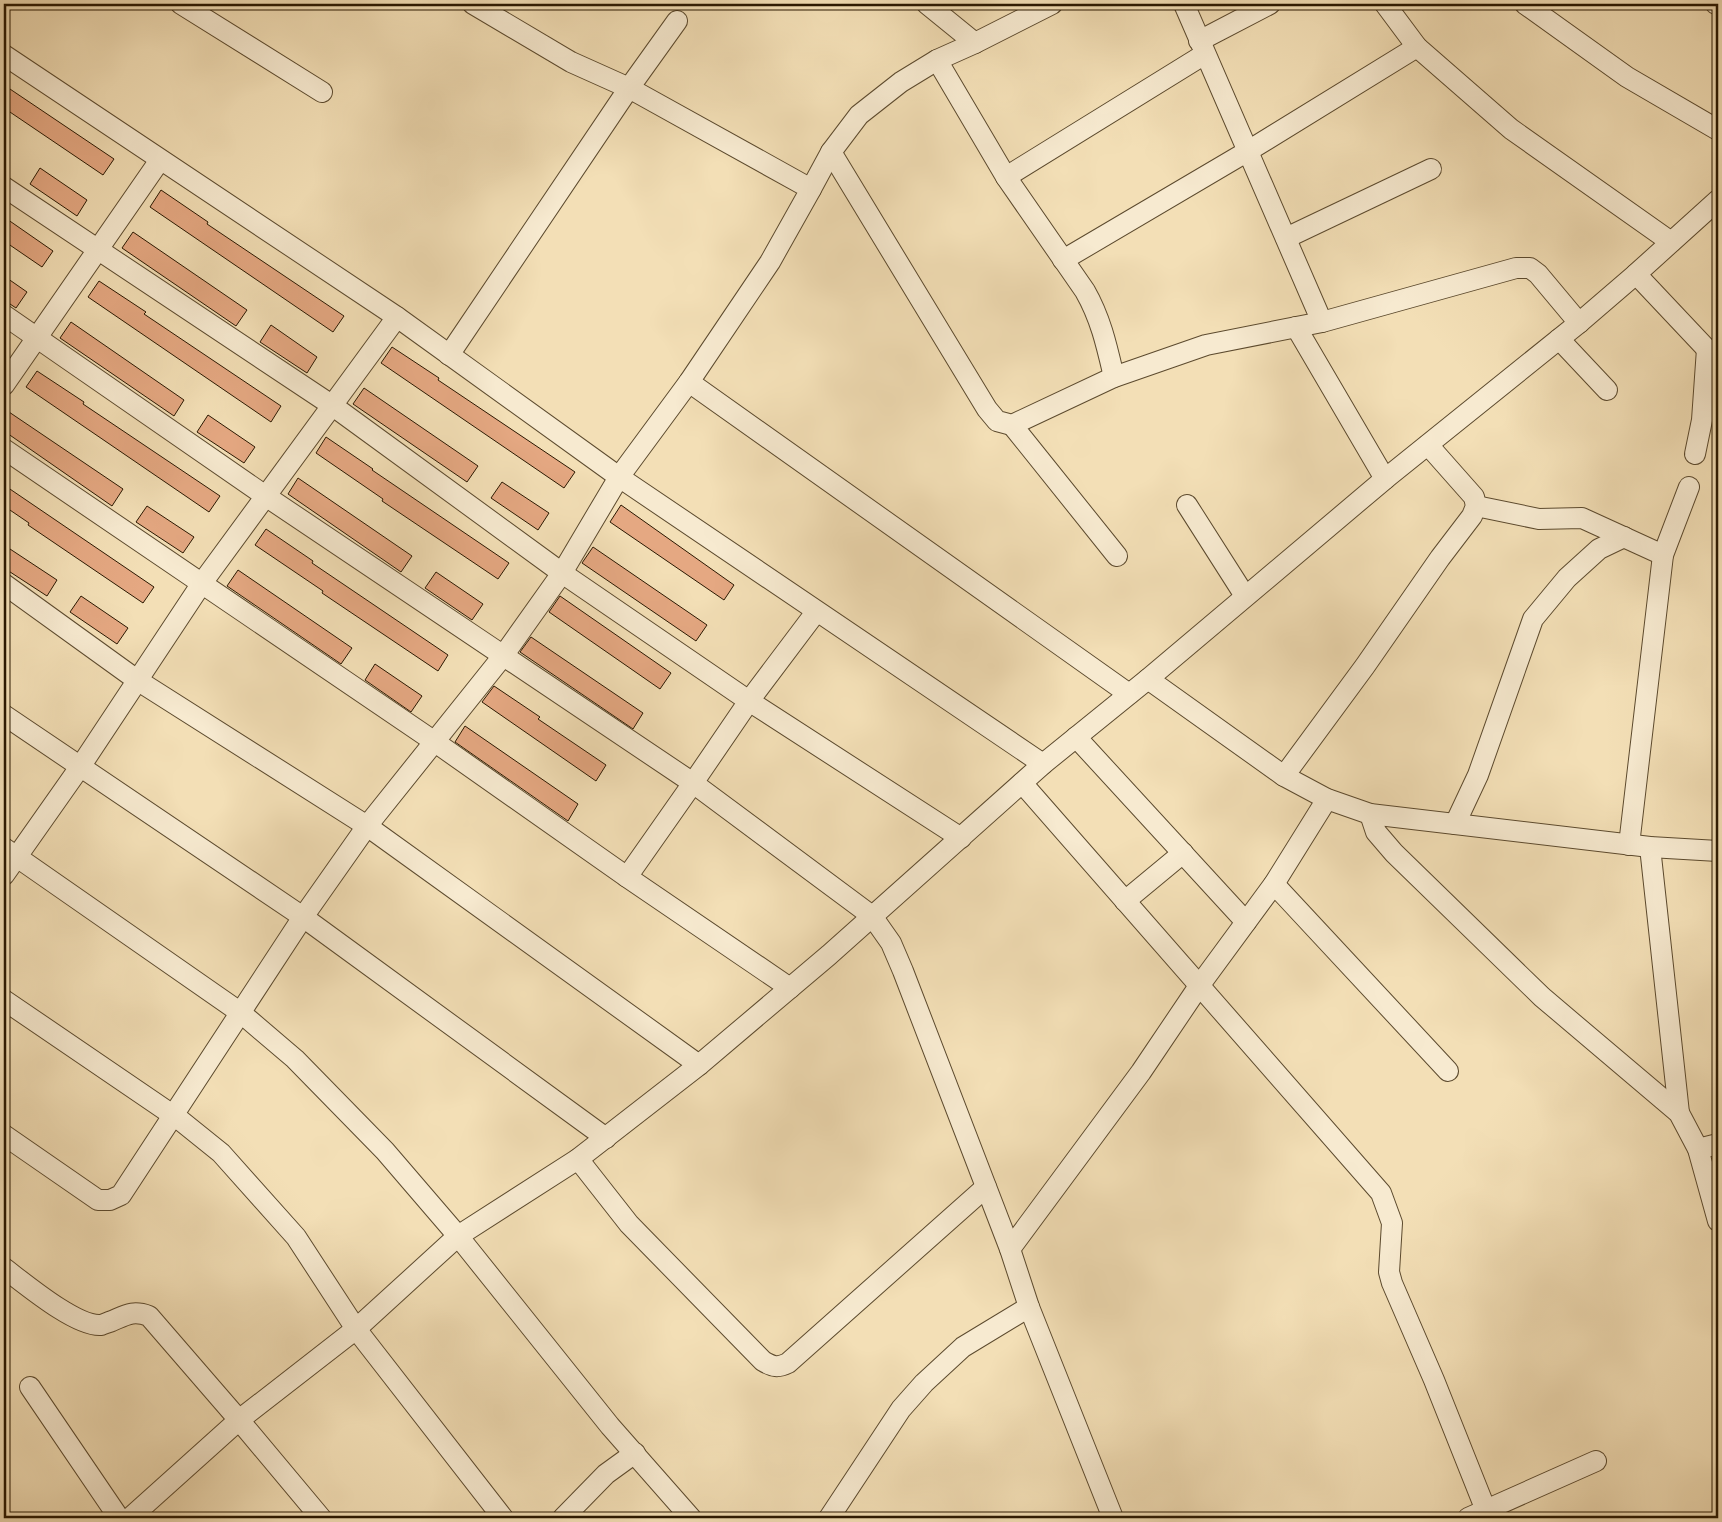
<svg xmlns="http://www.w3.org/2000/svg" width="1722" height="1522" font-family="'IM FELL French Canon',serif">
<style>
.building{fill:#e5a882;stroke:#2a1801}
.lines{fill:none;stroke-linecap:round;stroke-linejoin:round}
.minor-casing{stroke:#5c4a2e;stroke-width:22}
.minor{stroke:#f7ead0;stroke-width:20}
</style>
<rect width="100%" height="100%" fill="#f3dfb6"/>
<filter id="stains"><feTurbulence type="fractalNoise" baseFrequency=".004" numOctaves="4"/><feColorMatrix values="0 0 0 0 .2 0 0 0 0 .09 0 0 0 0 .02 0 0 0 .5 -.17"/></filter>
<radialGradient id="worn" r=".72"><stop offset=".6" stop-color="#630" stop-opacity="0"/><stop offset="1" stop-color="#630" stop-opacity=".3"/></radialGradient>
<!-- building -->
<g class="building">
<path d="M 4,85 L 114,159 L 103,175 L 4,108 Z"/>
<path d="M 40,168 L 87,200 L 77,216 L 30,184 Z"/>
<path d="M 161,190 L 208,222 L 207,224 L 344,316 L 333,332 L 150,207 Z"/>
<path d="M 4,217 L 53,251 L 42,267 L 4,241 Z"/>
<path d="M 133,232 L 247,310 L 236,326 L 122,248 Z"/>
<path d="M 4,276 L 27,292 L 16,308 L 4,300 Z"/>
<path d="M 99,281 L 146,312 L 144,314 L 281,406 L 271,422 L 88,297 Z"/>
<path d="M 71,322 L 184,400 L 174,416 L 60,338 Z"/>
<path d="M 271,325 L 317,357 L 307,373 L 260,342 Z"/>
<path d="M 392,347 L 439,378 L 438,380 L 575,472 L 564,488 L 381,363 Z"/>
<path d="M 37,371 L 84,402 L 83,404 L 220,496 L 209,512 L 26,387 Z"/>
<path d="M 364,388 L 478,466 L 467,482 L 353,404 Z"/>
<path d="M 9,412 L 123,489 L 112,506 L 4,431 L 4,420 Z"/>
<path d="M 208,415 L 255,447 L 244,463 L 197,432 Z"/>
<path d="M 326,437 L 373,469 L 372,470 L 509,563 L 498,579 L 382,501 L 383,499 L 316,453 Z"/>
<path d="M 298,478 L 412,556 L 401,572 L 288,494 Z"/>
<path d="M 502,482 L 549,513 L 538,530 L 491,498 Z"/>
<path d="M 4,485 L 154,587 L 143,603 L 28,525 L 29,523 L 4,506 Z"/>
<path d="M 621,505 L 734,585 L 724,600 L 610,522 Z"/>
<path d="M 147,506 L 194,537 L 183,553 L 136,522 Z"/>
<path d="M 266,529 L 313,561 L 312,563 L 448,655 L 438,671 L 322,593 L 323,591 L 255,545 Z"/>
<path d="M 593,547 L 707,625 L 696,641 L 582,563 Z"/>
<path d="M 10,549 L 57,580 L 47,596 L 4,568 L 4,559 Z"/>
<path d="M 238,570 L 352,648 L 341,664 L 227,586 Z"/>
<path d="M 436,572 L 483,604 L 472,620 L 425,588 Z"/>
<path d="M 81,596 L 128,628 L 117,644 L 70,612 Z"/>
<path d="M 560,596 L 671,673 L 660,689 L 549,612 Z"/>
<path d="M 531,637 L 643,713 L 633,729 L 520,652 Z"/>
<path d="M 375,664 L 422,696 L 411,712 L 365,680 Z"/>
<path d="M 494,686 L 540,717 L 538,719 L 606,765 L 596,781 L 482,702 Z"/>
<path d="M 465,726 L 578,804 L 568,821 L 455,742 Z"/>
</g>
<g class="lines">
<defs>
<g id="minor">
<path d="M 181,4 L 322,92"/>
<path d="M 927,4 L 975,43"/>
<path d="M 1385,4 L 1417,47 L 1511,129 L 1671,242"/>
<path d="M 1525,4 L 1627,77 L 1718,130"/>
<path d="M 1716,4 L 1718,5"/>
<path d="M 1199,41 L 1270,4"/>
<path d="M 4,55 L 397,317 L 619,477 L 1043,764"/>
<path d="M 937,60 L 1006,177 L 1085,291 C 1101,319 1107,347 1114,377"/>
<path d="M 831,152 L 987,409 L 997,421 L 1012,425 L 1114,377 L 1206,345 L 1322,322 L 1184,4"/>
<path d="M 1006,177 L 1205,54"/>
<path d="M 4,187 L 333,406 L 562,573 L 749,701 L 961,838"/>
<path d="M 811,189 L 831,152 L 859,115 L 901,82 L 937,60 L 975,43 L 1052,4"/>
<path d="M 1286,238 L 1431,169"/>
<path d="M 1063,260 L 1248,151 L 1417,47"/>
<path d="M 1636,274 L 1718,361"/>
<path d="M 4,315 L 267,497 L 693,783 L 872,916 L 891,943 L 903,971 L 1010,1249 L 1029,1307 L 1113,1518"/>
<path d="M 1322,322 L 1516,268 L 1530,268 L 1538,274 L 1579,323"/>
<path d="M 1296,327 L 1385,479"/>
<path d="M 1559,339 L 1607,390"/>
<path d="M 449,355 L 629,88 L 677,21"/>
<path d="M 689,382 L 1129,694"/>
<path d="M 4,385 L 160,160"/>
<path d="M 1012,425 L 1117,556"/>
<path d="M 4,449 L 435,742 L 627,877 L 790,988"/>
<path d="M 1695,454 L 1702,420 L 1707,349"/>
<path d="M 1187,505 L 1245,596"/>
<path d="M 1476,506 L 1539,519 L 1582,518 L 1663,555"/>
<path d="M 4,584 L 137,680 L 367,826 L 699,1065"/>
<path d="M 1148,679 L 1284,776 L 1327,799 L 1370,814 L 1650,847 L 1718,851"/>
<path d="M 4,715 L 303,917 L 606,1138"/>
<path d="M 1076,737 L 1246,922"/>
<path d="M 1284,776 L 1365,666 L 1440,558 L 1472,516 L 1476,506 L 1474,497 L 1428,445"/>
<path d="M 1022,783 L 1381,1193 L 1392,1223 L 1389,1272 L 1392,1283 L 1434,1380 L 1489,1518"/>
<path d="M 1370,814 L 1376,832 L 1394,853 L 1542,997 L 1679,1113 L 1698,1149 L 1718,1221"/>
<path d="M 1455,824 L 1478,775 L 1533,619 L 1567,578 L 1599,549 L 1624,537"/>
<path d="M 1629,845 L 1663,555 L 1689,487"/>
<path d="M 1650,847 L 1679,1113"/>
<path d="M 4,848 L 241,1013 L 295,1059 L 385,1151 L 458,1236 L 610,1426 L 691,1518"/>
<path d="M 4,875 L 80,767 L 202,583 L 397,317"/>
<path d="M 627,877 L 693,783 L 749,701 L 816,612"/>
<path d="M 1274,884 L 1448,1071"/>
<path d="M 1125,901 L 1183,853"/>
<path d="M 4,1000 L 180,1120 L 221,1153 L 296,1237 L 356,1329 L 503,1518"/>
<path d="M 4,1135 L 98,1200 L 110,1200 L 121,1195 L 303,917 L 367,826 L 503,656 L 562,573 L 619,477 L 689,382 L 770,262 L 811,189 L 629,88 L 571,62 L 473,4"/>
<path d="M 1698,1149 L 1718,1144"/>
<path d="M 578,1159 L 629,1224 L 763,1361 C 773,1367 778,1368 788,1363 L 986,1187"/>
<path d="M 1010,1249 L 1141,1072 L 1199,986 L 1274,884 L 1327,799"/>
<path d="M 4,1268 C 24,1283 76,1327 101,1325 C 104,1324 109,1322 112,1321 C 126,1315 133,1310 149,1316 L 239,1420 L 321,1518"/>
<path d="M 30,1387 L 119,1518"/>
<path d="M 130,1518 L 239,1420 L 356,1329 L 458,1236 L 578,1159 L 699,1065 L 829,955 L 1043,764 L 1148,679 L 1385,479 L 1579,323 L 1636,274 L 1718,200"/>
<path d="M 563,1518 L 606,1474 L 635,1453"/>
<path d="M 829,1518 L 901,1409 L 924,1383 L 963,1347 L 1029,1307"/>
<path d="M 1468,1518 L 1596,1461"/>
</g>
</defs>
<!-- minor casing -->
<use href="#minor" class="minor-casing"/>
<!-- minor -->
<use href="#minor" class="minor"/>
</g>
<!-- margin -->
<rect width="1722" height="1522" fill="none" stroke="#f3dfb6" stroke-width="20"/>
<rect x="5" y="5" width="1712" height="1512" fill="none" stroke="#2a1801" stroke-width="2.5"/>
<rect x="10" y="10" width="1702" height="1502" fill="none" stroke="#2a1801"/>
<rect width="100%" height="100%" filter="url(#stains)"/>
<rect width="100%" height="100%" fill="url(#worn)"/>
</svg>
